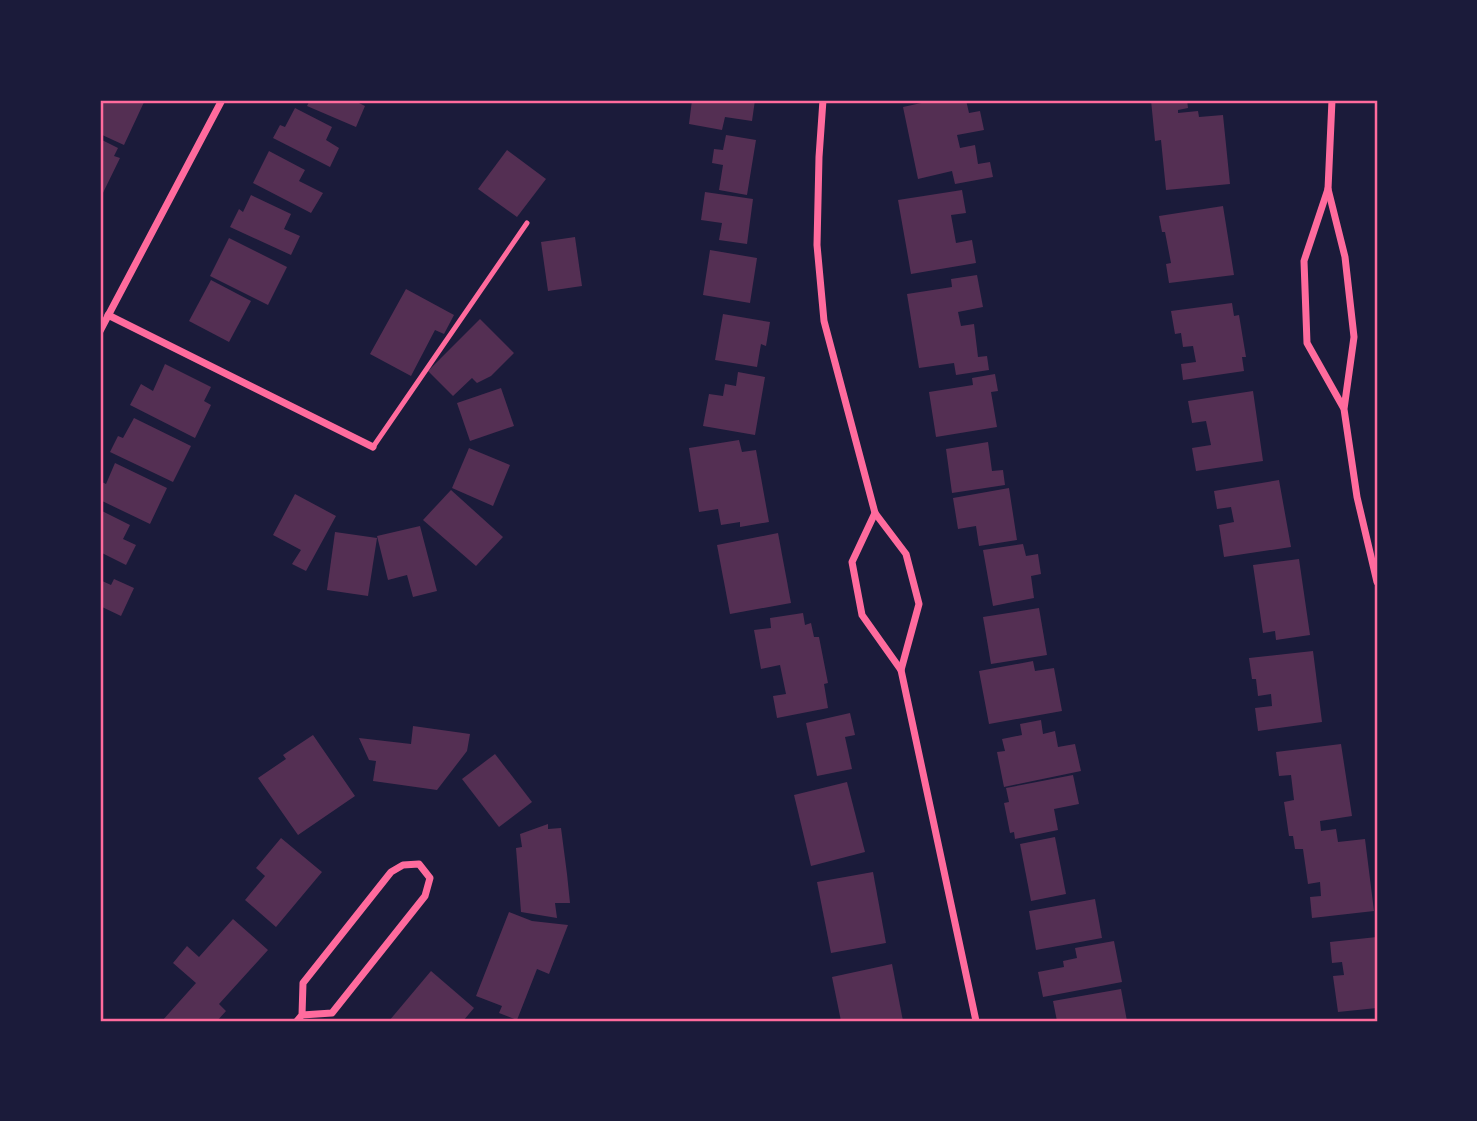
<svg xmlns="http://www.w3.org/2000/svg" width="1477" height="1121" font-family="Mulish,sans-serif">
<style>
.building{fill:#542f53}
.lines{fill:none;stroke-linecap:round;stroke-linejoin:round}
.service{stroke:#ff6b9d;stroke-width:5}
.minor{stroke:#ff6b9d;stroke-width:7}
.neatline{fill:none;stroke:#ff6b9d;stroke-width:2.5}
</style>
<rect width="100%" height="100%" fill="#1b1b3a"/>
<!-- building -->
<g class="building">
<path d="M 100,100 L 145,100 L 124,145 L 100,134 Z"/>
<path d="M 310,100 L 360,100 L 359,103 L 365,106 L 356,127 L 307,106 Z"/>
<path d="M 692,100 L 755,100 L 752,121 L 725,117 L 722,130 L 689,124 Z"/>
<path d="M 935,100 L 966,100 L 969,113 L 980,111 L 984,130 L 957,135 L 960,148 L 975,145 L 978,164 L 990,162 L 993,177 L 955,184 L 952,171 L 918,179 L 903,107 Z"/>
<path d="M 1151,100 L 1187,100 L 1188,108 L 1178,110 L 1178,113 L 1198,111 L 1199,117 L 1223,115 L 1230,184 L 1166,190 L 1161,140 L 1155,141 Z"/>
<path d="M 295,108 L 332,127 L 326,140 L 339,148 L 330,167 L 273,138 L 280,125 L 285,127 Z"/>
<path d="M 726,135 L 756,140 L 747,195 L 719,190 L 723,165 L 712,163 L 714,149 L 723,150 Z"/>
<path d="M 100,139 L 118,148 L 114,156 L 120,158 L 100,199 Z"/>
<path d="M 507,150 L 546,179 L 517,217 L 478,189 Z"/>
<path d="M 269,151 L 305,170 L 299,181 L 323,193 L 311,213 L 253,183 Z"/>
<path d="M 962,190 L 966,213 L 951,215 L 956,243 L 972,240 L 976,263 L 911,274 L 898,200 Z"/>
<path d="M 705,192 L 753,199 L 747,244 L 719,240 L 722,223 L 701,220 Z"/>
<path d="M 251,195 L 291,214 L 284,229 L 300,236 L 291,255 L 230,227 L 239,209 L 243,212 Z"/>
<path d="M 1223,206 L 1234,275 L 1169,283 L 1166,264 L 1171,263 L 1165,232 L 1162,232 L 1159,216 Z"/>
<path d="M 575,237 L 582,286 L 548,291 L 541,242 Z"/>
<path d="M 229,238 L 287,267 L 268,305 L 210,276 Z"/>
<path d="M 710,250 L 757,258 L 750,303 L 703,295 Z"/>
<path d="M 977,275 L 983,307 L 958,312 L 961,326 L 974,324 L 978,357 L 987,356 L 989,370 L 956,375 L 954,363 L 919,368 L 907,294 L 952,287 L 951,279 Z"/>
<path d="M 211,280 L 251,301 L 229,342 L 189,321 Z"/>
<path d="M 406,289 L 454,315 L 444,334 L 435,330 L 411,376 L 370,354 Z"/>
<path d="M 1232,303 L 1234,316 L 1239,315 L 1246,357 L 1242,357 L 1244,371 L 1183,380 L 1181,364 L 1196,362 L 1193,346 L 1183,347 L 1181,333 L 1175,334 L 1171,311 Z"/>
<path d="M 723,314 L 770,322 L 766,346 L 761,344 L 757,367 L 715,360 Z"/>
<path d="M 480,319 L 514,353 L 491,376 L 477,383 L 472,378 L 453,396 L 428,371 Z"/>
<path d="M 165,364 L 211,387 L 204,401 L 211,405 L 195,438 L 130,405 L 141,384 L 153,391 Z"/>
<path d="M 738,372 L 765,377 L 755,435 L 703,426 L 709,394 L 723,396 L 725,384 L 736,386 Z"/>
<path d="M 995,374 L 998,391 L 991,392 L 997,427 L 936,437 L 929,392 L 973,385 L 972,378 Z"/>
<path d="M 501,388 L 514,426 L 470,441 L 457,403 Z"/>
<path d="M 1253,391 L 1263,461 L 1196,471 L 1192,448 L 1211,445 L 1206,421 L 1192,423 L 1188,401 Z"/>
<path d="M 134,418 L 191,446 L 173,482 L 110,452 L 118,436 L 123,438 Z"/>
<path d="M 739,440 L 742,452 L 756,450 L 769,522 L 740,527 L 740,522 L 721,525 L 718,509 L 699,512 L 689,448 Z"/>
<path d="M 988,442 L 992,471 L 1003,470 L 1005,485 L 952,493 L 946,449 Z"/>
<path d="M 469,448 L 510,465 L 493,506 L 452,488 Z"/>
<path d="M 115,463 L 167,488 L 150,524 L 100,500 L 100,481 L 106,484 Z"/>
<path d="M 1279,480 L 1291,547 L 1224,557 L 1219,525 L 1234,522 L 1231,507 L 1217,509 L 1214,491 Z"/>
<path d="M 1009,488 L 1017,540 L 979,546 L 976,526 L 958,529 L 953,498 Z"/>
<path d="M 451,490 L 503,537 L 476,566 L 423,520 Z"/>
<path d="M 295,494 L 336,516 L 306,571 L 292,564 L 301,550 L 273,535 Z"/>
<path d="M 100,510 L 130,525 L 123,539 L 136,545 L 126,565 L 100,552 Z"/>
<path d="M 420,526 L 437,591 L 413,597 L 407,575 L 388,580 L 377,536 Z"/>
<path d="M 335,532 L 377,538 L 368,596 L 327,590 Z"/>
<path d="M 778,533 L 791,603 L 730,614 L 717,545 Z"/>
<path d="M 1023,544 L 1026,556 L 1038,554 L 1041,574 L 1031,576 L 1034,598 L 993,606 L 983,550 Z"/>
<path d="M 1299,559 L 1310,635 L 1276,640 L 1275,631 L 1263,633 L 1253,565 Z"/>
<path d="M 114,579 L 134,588 L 121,616 L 100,606 L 100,580 L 111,585 Z"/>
<path d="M 1039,608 L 1047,655 L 991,664 L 983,617 Z"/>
<path d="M 803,613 L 805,625 L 811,623 L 814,637 L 819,637 L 828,683 L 824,684 L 828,708 L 777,718 L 773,696 L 786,694 L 780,665 L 761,669 L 754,630 L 771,628 L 770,618 Z"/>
<path d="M 1313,651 L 1322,722 L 1258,731 L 1255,708 L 1272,706 L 1271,694 L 1258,696 L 1256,679 L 1252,679 L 1249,658 Z"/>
<path d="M 1033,661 L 1035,671 L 1054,668 L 1062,711 L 989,724 L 979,671 Z"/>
<path d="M 850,713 L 855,735 L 845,737 L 852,769 L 817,776 L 806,723 Z"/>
<path d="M 1041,720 L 1043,734 L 1055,731 L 1058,747 L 1075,744 L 1081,771 L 1004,787 L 997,752 L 1005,751 L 1002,739 L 1022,735 L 1020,724 Z"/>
<path d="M 413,726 L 470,734 L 467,751 L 437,790 L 373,781 L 376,761 L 369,760 L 359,738 L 411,744 Z"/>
<path d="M 313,735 L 355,796 L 298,835 L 258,778 L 286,759 L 283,755 Z"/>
<path d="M 1341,744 L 1352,816 L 1320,821 L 1321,831 L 1336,829 L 1338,842 L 1365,839 L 1374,911 L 1312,918 L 1310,897 L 1321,896 L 1320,882 L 1308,884 L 1303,849 L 1295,849 L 1293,836 L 1289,836 L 1284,802 L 1294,800 L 1291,775 L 1279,776 L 1276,752 Z"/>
<path d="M 495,754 L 532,802 L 499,827 L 462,779 Z"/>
<path d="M 1073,775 L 1079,804 L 1054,809 L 1058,830 L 1015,839 L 1014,832 L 1010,833 L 1004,803 L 1009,802 L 1006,788 Z"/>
<path d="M 847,782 L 865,852 L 811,866 L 794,795 Z"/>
<path d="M 548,824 L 548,829 L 561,828 L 567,874 L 570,903 L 555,903 L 557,918 L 521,912 L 516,848 L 522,847 L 520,834 Z"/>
<path d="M 1055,837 L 1066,894 L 1031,901 L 1020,844 Z"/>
<path d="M 281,838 L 322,872 L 276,927 L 245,900 L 265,876 L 256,868 Z"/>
<path d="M 873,872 L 886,943 L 831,953 L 817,882 Z"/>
<path d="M 1095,899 L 1102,938 L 1036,950 L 1029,911 Z"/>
<path d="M 509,912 L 532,921 L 568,925 L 549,974 L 537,969 L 517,1020 L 499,1013 L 502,1006 L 476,996 Z"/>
<path d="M 233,919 L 268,950 L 219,1004 L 226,1011 L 217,1021 L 162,1021 L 196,983 L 173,963 L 187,946 L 199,957 Z"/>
<path d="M 1377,937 L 1377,1008 L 1338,1012 L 1333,976 L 1344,975 L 1342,962 L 1332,963 L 1330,942 Z"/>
<path d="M 1114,941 L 1122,982 L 1043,997 L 1038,972 L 1064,967 L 1063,961 L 1077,958 L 1075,948 Z"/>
<path d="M 892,964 L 903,1021 L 841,1021 L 832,977 Z"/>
<path d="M 431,971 L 474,1008 L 463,1021 L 389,1021 Z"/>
<path d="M 1121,989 L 1127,1021 L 1057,1021 L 1053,1001 Z"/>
</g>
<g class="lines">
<!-- service -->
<path class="service" d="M 373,447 L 527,223"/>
<!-- minor -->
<g class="minor">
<path d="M 823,100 L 819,157 L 817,245 L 824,321 L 875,513 L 906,554 L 919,604 L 901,670"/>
<path d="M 1332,100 L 1328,189 L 1304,261 L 1307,343 L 1343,407"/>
<path d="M 1328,189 L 1345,257 L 1354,337 L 1344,409 L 1357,497 L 1377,582"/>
<path d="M 108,315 L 373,447"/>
<path d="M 100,331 L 222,100"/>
<path d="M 875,513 L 852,562 L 862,615 L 901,670 L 976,1021"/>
<path d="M 297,1021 L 302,1015 L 303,983 L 391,872 L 403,865 L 419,864 L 430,878 L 425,896 L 332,1013 L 302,1015"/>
</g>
</g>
<!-- border -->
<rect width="1477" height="1121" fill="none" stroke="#1b1b3a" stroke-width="203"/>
<rect x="102" y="102" width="1274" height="918" class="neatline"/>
</svg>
